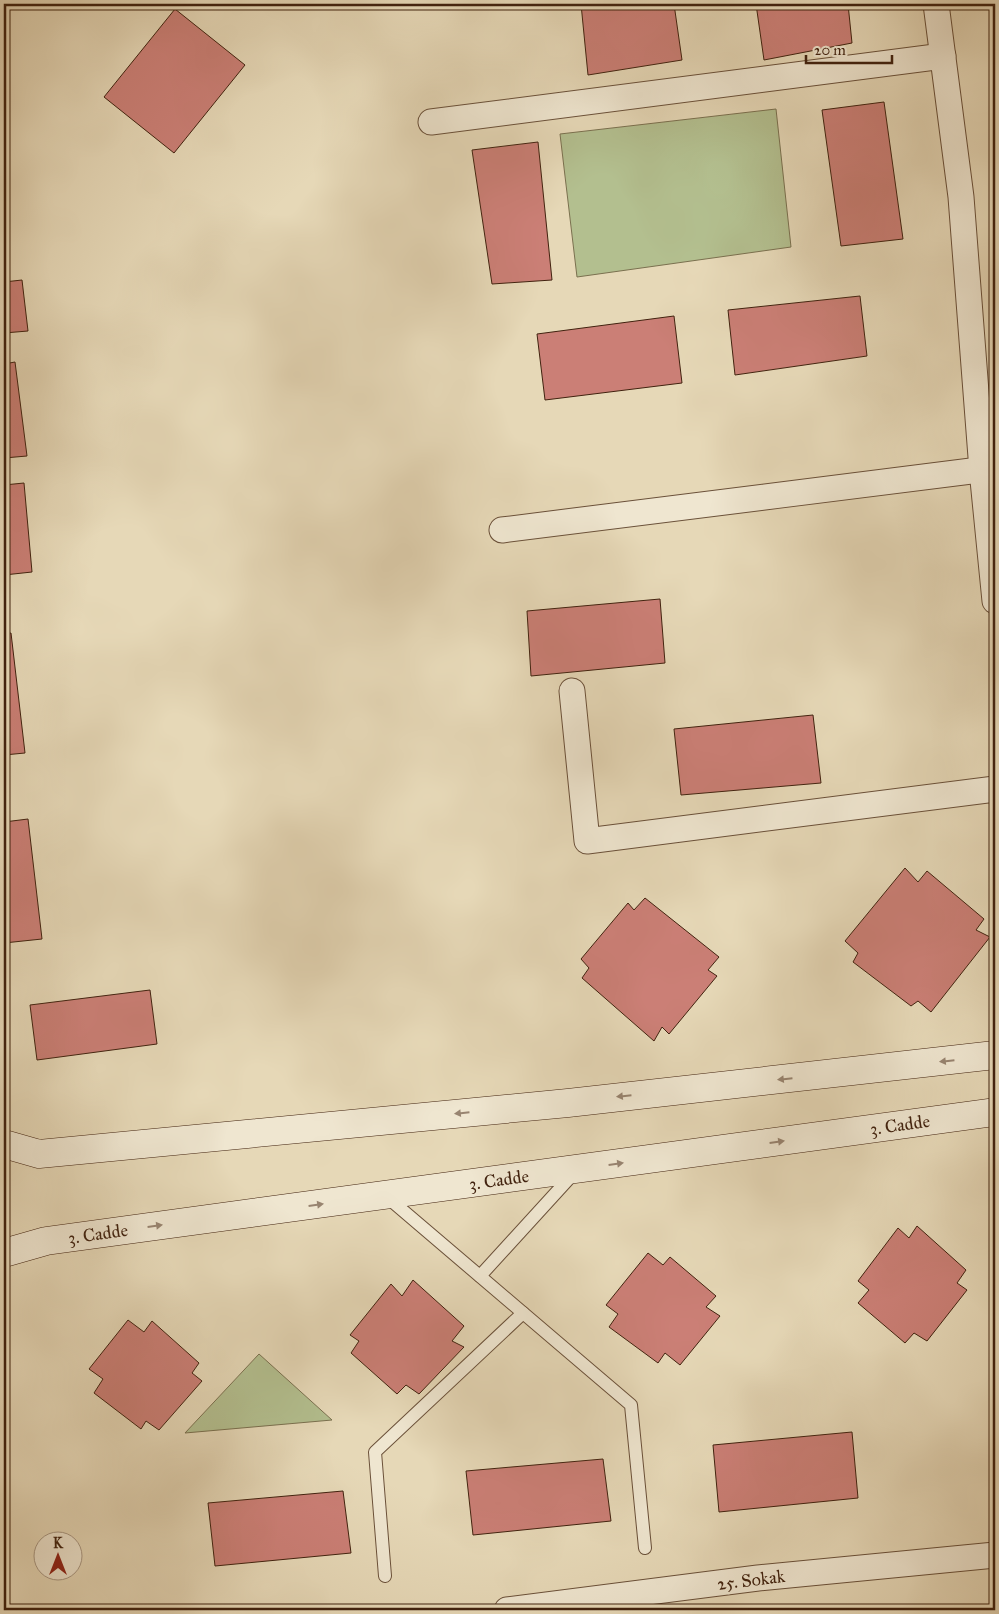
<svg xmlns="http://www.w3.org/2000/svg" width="999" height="1614" font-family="'IM FELL Great Primer',serif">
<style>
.green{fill:#b3bf8f;stroke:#7a704f}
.building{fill:#cb7f76;stroke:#41220f}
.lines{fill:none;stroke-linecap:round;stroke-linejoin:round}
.service-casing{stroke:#6a5039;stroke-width:14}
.minor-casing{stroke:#6a5039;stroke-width:27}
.secondary-casing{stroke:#41220f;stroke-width:29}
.service{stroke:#efe6d0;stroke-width:12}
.minor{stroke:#efe6d0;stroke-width:25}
.secondary{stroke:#efe6d0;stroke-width:28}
.oneway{fill:#988470}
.labels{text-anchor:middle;stroke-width:4.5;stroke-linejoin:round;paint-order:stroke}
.street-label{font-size:18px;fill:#41220f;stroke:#efe6d0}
</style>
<rect width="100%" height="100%" fill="#e6d8b7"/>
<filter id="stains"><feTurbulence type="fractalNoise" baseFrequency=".004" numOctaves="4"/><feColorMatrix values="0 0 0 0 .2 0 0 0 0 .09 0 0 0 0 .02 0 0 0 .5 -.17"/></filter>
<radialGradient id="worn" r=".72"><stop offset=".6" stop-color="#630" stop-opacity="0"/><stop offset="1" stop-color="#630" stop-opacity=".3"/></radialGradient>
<!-- green -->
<g class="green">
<path d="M 776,109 L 791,247 L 577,277 L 560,134 Z"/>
<path d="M 259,1354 L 332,1420 L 185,1433 Z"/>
</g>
<!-- building -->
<g class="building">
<path d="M 581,4 L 674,4 L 682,60 L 588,75 Z"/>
<path d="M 756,4 L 848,4 L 852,43 L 764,60 Z"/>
<path d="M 175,9 L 245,65 L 174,153 L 104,97 Z"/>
<path d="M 884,102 L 903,239 L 841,246 L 822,110 Z"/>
<path d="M 538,142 L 552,280 L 492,284 L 472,150 Z"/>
<path d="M 22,280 L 28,331 L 4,333 L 4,282 Z"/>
<path d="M 860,296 L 867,356 L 735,375 L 728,310 Z"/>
<path d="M 674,316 L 682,383 L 545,400 L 537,334 Z"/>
<path d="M 15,362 L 27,456 L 4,458 L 4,364 Z"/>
<path d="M 24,483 L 32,572 L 4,575 L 4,485 Z"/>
<path d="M 660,599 L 665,663 L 531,676 L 527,611 Z"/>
<path d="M 11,633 L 25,753 L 4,755 L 4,634 Z"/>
<path d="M 813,715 L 821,783 L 681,795 L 674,729 Z"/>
<path d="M 28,819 L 42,939 L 4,943 L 4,822 Z"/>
<path d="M 905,868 L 918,882 L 927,871 L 984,919 L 976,930 L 990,937 L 931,1012 L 918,1001 L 911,1006 L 853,962 L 858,953 L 845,941 Z"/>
<path d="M 645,898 L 719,957 L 708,970 L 717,976 L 669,1034 L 662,1027 L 654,1041 L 582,978 L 589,968 L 581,959 L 628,903 L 634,910 Z"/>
<path d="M 150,990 L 157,1044 L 37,1060 L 30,1005 Z"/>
<path d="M 917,1226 L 966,1270 L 957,1283 L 967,1290 L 927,1341 L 914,1333 L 905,1343 L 858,1303 L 869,1290 L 858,1281 L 898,1228 L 909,1238 Z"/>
<path d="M 648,1253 L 663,1265 L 670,1257 L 716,1296 L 706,1307 L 720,1316 L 680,1365 L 665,1353 L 658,1363 L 609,1327 L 618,1314 L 606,1305 Z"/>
<path d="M 413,1280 L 464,1326 L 452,1341 L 464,1347 L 419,1394 L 406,1385 L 397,1394 L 351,1353 L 359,1341 L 350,1335 L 391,1284 L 402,1296 Z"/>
<path d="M 128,1320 L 144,1332 L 152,1321 L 199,1363 L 192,1373 L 202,1381 L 159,1430 L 146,1421 L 141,1429 L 94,1393 L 103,1379 L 89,1369 Z"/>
<path d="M 852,1432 L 858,1498 L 719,1512 L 713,1445 Z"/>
<path d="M 603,1459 L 611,1521 L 473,1535 L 466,1471 Z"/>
<path d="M 343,1491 L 351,1553 L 215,1566 L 208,1503 Z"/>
</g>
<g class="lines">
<defs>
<g id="service">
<path d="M 387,1197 L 631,1405 L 645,1548"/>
<path d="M 480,1276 L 574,1173"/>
<path d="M 385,1576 L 375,1452 L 523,1313"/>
</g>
<g id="minor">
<path d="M 936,4 L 961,197 L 982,470 L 995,601"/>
<path d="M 431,122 L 943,56"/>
<path d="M 502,530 L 995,468"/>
<path d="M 572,691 L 587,841 L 995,789"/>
<path d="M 507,1610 L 758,1578 L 995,1555"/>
</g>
<g id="secondary">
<path d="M 4,1144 L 39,1154 L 568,1103 L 995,1055"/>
<path d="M 4,1253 L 46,1241 L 995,1112"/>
</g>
</defs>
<!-- service casing -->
<use href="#service" class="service-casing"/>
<!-- minor casing -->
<use href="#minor" class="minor-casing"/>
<!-- secondary casing -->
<use href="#secondary" class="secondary-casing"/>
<!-- service -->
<use href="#service" class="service"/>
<!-- minor -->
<use href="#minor" class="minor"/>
<!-- secondary -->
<use href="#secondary" class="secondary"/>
</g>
<!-- one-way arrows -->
<defs><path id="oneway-solid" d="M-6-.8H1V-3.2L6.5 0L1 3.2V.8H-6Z" transform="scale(1.25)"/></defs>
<g class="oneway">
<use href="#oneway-solid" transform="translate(947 1061) rotate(174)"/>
<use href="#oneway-solid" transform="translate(785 1079) rotate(174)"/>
<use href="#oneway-solid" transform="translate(624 1096) rotate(174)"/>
<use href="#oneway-solid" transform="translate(462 1113) rotate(174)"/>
<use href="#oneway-solid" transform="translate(777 1142) rotate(-8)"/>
<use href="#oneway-solid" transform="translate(616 1164) rotate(-8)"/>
<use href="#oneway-solid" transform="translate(316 1205) rotate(-8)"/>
<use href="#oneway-solid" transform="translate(155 1226) rotate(-8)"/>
</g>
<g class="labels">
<!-- street labels -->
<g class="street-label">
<text transform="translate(900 1125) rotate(-8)" y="6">3. Cadde</text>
<text transform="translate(499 1180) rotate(-8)" y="6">3. Cadde</text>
<text transform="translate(98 1234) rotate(-8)" y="6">3. Cadde</text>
<text transform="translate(751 1580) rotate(-7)" y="6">25. Sokak</text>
</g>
</g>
<!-- margin -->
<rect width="999" height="1614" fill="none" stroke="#e6d8b7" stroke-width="20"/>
<rect x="5" y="5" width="989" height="1604" fill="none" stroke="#41220f" stroke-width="2.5"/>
<rect x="10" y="10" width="979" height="1594" fill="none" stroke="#41220f"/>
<!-- north arrow -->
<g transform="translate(58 1556)"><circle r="24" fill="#efe6d0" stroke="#a99883"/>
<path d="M0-4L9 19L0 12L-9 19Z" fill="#8f2418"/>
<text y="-8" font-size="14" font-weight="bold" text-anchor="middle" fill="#41220f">K</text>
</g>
<!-- scale -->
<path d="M806 55v8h86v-8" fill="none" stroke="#41220f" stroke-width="2.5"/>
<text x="814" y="55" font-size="15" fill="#41220f" stroke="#efe6d0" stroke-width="4" paint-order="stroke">20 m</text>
<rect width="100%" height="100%" filter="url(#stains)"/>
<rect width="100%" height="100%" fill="url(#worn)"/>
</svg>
